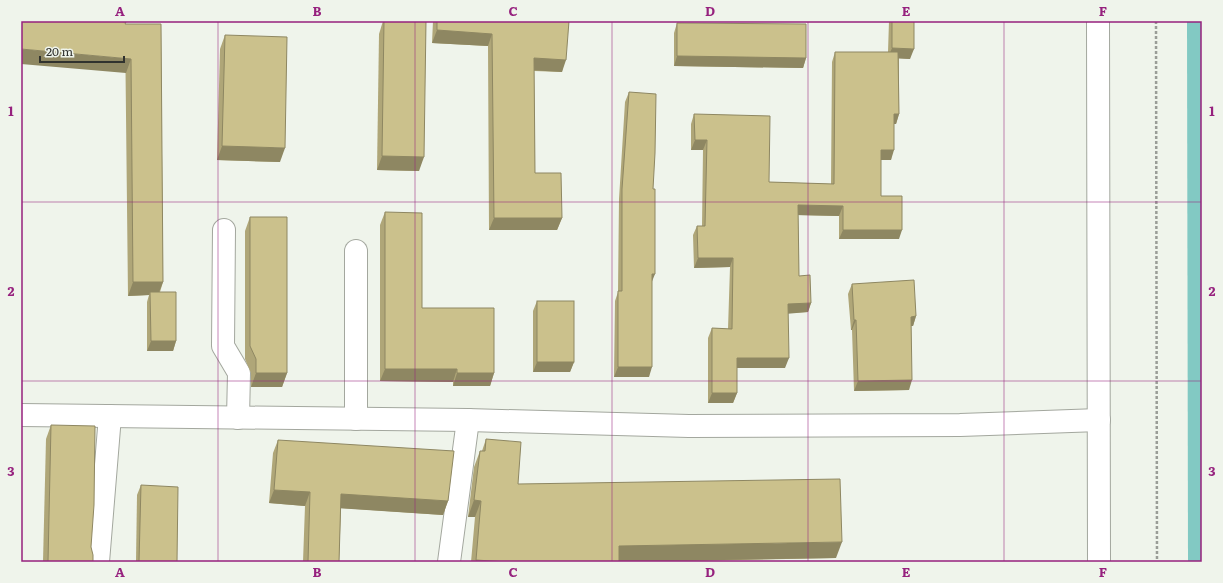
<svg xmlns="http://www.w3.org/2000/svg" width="1223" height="583" font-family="Literata,serif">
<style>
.water{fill:#82c9c3}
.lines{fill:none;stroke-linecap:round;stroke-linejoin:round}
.minor-casing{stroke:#a3a79e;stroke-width:24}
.path{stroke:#9a9d97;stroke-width:2.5;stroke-dasharray:3 2;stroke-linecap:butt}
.minor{stroke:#fff;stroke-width:22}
.wall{fill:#afa678}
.shaded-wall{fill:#8e8762}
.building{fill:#cbc18c;stroke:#8e8762}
.grid{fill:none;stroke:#96217e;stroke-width:1;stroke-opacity:0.55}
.neatline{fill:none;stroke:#96217e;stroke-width:1.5}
.grid-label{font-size:13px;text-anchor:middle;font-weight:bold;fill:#96217e}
</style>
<rect width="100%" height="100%" fill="#eff4eb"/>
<!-- water -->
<path class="water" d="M 1187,21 L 1202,21 L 1202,562 L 1188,562 Z"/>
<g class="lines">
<defs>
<g id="minor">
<path d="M 1098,21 L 1099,562"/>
<path d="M 224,230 L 223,346 L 239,373 L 238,418"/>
<path d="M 21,415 L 468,420 L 689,426 L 960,425 L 1099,420"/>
<path d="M 356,419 L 356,251"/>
<path d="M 98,562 L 110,416"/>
<path d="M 449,562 L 468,420"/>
</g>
</defs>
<!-- minor casing -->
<use href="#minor" class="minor-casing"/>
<!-- path -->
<path class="path" d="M 1156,21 L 1157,562"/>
<!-- minor -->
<use href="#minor" class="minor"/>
</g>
<!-- wall -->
<g class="wall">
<path d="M 383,21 L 426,21 L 419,171 L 377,170 L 379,34 Z"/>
<path d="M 433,21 L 569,21 L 562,72 L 534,71 L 535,173 L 562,218 L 557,230 L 489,230 L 488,46 L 432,43 Z"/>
<path d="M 889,21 L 914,21 L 910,59 L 899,58 L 899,114 L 896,124 L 894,124 L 891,160 L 881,160 L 881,196 L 899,239 L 839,239 L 839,216 L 798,215 L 799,276 L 811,303 L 808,312 L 788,313 L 785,368 L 737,368 L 737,393 L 733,403 L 708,403 L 708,338 L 712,328 L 728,329 L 730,267 L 694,268 L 693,235 L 697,226 L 702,226 L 703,150 L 691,150 L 691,124 L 694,114 L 769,182 L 831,184 L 832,62 L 835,52 L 888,52 Z"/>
<path d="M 677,23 L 806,58 L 803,68 L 674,66 L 674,33 Z"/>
<path d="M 125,24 L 161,24 L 163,282 L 160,292 L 176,341 L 173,351 L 147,351 L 147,302 L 149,295 L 128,296 Z"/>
<path d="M 225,35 L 280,162 L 217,160 L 220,49 Z"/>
<path d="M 629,92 L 653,189 L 652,281 L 649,377 L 614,377 L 615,301 L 618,292 L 619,199 L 625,102 Z"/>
<path d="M 385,212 L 422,308 L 494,373 L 490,386 L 453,386 L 453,382 L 380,381 L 380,225 Z"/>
<path d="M 250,217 L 287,373 L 282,387 L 251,387 L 251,373 L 245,359 L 245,231 Z"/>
<path d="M 852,284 L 916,316 L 913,326 L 911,326 L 909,390 L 854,391 L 852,330 L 851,330 L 848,294 Z"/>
<path d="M 537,301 L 574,362 L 570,372 L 533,372 L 533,311 Z"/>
<path d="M 51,425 L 91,547 L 93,562 L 43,562 L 46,439 Z"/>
<path d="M 486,439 L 518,484 L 836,558 L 643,562 L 471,562 L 475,517 L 468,517 L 474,467 L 480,451 L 482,451 Z"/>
<path d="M 278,440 L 448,501 L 443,515 L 341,508 L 339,562 L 303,562 L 305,506 L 269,503 L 273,453 Z"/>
<path d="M 141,485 L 177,562 L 136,562 L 137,495 Z"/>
</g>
<!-- shaded-wall -->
<g class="shaded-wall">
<path d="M 437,30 L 492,34 L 488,46 L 432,43 Z"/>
<path d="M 892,48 L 914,49 L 910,59 L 888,58 Z"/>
<path d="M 21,49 L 131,59 L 126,73 L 21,64 Z"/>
<path d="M 677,56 L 806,58 L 803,68 L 674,66 Z"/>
<path d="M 534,58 L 566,60 L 562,72 L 529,70 Z"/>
<path d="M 894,114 L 899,114 L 896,124 L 891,124 Z"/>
<path d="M 695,140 L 707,140 L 703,150 L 691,150 Z"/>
<path d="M 222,146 L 285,148 L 280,162 L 217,160 Z"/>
<path d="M 881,150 L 894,150 L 891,160 L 877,160 Z"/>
<path d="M 382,156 L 424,157 L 419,171 L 377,170 Z"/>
<path d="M 798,205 L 843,206 L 839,216 L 795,215 Z"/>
<path d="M 494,218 L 562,218 L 557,230 L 489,230 Z"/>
<path d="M 843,230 L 902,230 L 899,239 L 839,239 Z"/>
<path d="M 698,258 L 733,258 L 730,267 L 694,268 Z"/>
<path d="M 652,274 L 655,274 L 651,284 Z"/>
<path d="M 133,282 L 163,282 L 158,295 L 150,292 L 149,295 L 128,296 Z"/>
<path d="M 811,303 L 808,312 L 785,314 L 788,304 Z"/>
<path d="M 916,316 L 913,326 L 907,326 L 911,317 Z"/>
<path d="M 854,320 L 856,320 L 852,330 L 851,330 Z"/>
<path d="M 151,341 L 176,341 L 173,351 L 147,351 Z"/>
<path d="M 737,358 L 789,358 L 785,368 L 733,368 Z"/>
<path d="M 537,362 L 574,362 L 570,372 L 533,372 Z"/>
<path d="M 618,367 L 652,367 L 649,377 L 614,377 Z"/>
<path d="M 385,369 L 457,369 L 453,382 L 380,381 Z"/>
<path d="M 256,373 L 287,373 L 282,387 L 251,387 Z"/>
<path d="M 457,373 L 494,373 L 490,386 L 453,386 Z"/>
<path d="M 912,380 L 909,390 L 854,391 L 858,381 Z"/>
<path d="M 712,393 L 737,393 L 733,403 L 708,403 Z"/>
<path d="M 274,490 L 310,492 L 305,506 L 269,503 Z"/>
<path d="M 341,494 L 448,501 L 443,515 L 336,508 Z"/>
<path d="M 474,500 L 481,501 L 475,517 L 468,517 Z"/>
<path d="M 842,542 L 836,558 L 613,562 L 619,546 Z"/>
<path d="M 476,560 L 507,562 L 475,562 Z"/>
</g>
<!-- building -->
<g class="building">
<path d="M 21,21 L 118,21 L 126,22 L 125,24 L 161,24 L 163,282 L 133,282 L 131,59 L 21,49 Z"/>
<path d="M 384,21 L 426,21 L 424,157 L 382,156 Z"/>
<path d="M 437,21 L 569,21 L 566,60 L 534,58 L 535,173 L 561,173 L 562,218 L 494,218 L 492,34 L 437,30 Z"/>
<path d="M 892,21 L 914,21 L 914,49 L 892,48 Z"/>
<path d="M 677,23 L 806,24 L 806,58 L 677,56 Z"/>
<path d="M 225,35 L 287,37 L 285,148 L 222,146 Z"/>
<path d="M 835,52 L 898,52 L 899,114 L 894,114 L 894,150 L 881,150 L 881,196 L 902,196 L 902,230 L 843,230 L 843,206 L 798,205 L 799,276 L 810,275 L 811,303 L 788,304 L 789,358 L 737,358 L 737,393 L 712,393 L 712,328 L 732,329 L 733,258 L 698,258 L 697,226 L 705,226 L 707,140 L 695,140 L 694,114 L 770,116 L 769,182 L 834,184 Z"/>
<path d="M 629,92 L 656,94 L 655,153 L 653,189 L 655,189 L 655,274 L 652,274 L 652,367 L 618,367 L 618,291 L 622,291 L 622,189 Z"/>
<path d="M 385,212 L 422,213 L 422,308 L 494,308 L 494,373 L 457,373 L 457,369 L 385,369 Z"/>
<path d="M 250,217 L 287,217 L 287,373 L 256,373 L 256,359 L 250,346 Z"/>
<path d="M 914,280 L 916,316 L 911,317 L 912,380 L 858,381 L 856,320 L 854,320 L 852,284 Z"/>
<path d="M 150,292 L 176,292 L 176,341 L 151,341 Z"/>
<rect x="537" y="301" width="37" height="61"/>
<path d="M 51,425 L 95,426 L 94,505 L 91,547 L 93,555 L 93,562 L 48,562 Z"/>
<path d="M 486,439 L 521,442 L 518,484 L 840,479 L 842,542 L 619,546 L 619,562 L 507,562 L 476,560 L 481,501 L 474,500 L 480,451 L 485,451 Z"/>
<path d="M 278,440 L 454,451 L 448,501 L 341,494 L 339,562 L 308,562 L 310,492 L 274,490 Z"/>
<path d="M 141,485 L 178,487 L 177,562 L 139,562 Z"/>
</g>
<!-- grid -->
<path class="grid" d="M 218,21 L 218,562M 415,21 L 415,562M 612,21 L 612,562M 808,21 L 808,562M 1004,21 L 1004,562M 21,202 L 1202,202M 21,381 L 1202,381"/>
<!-- border -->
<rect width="1223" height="583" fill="none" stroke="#eff4eb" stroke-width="44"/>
<!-- scale -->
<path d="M40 56v6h84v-6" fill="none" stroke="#30322e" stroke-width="2"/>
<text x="46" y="56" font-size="12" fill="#30322e" stroke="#eff4eb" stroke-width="3" paint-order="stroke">20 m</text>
<rect x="22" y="22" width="1179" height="539" class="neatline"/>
<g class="grid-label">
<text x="120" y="16">A</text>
<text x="317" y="16">B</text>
<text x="513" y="16">C</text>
<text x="710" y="16">D</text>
<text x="906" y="16">E</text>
<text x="1103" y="16">F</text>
<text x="11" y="116">1</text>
<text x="1212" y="116">1</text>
<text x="11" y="296">2</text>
<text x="1212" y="296">2</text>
<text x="11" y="476">3</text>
<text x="1212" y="476">3</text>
<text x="120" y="577">A</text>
<text x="317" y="577">B</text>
<text x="513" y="577">C</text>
<text x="710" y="577">D</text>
<text x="906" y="577">E</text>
<text x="1103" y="577">F</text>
</g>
</svg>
